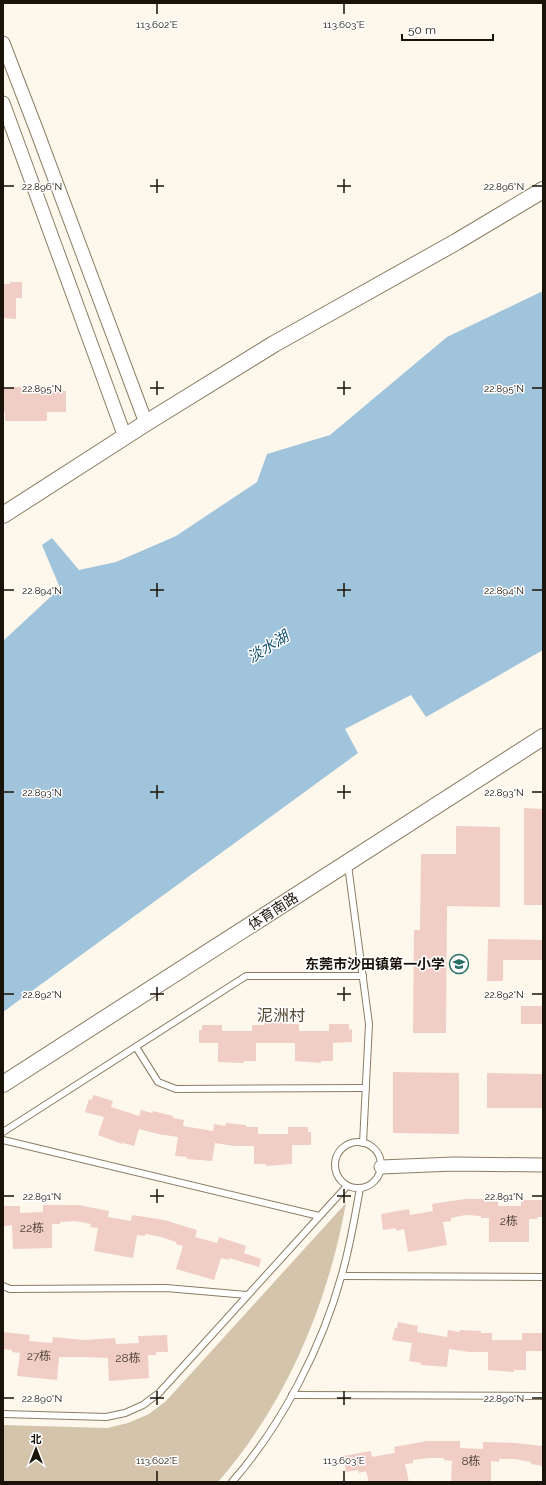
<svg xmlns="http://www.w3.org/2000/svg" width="546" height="1485" font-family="Raleway,'Noto Sans SC',sans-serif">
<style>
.green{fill:#d3c4ab}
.water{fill:#a0c4db}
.building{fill:#f0cec5}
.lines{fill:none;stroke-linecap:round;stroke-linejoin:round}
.service-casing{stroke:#8c7d64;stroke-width:8}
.minor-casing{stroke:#8c7d64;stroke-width:15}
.tertiary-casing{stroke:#8c7d64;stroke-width:18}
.service{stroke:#fff;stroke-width:6}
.minor{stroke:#fff;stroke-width:13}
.tertiary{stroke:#fff;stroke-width:16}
.ticks{fill:none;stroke:#191309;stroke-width:1.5}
.labels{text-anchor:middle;stroke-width:3;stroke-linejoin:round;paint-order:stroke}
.number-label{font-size:12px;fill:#4f4238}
.street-label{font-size:14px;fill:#191309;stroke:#fff}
.poi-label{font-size:14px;font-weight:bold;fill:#191309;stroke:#fff;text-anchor:end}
.water-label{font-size:15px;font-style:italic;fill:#135372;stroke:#fff}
.quarter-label{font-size:16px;fill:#584a33;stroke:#fff}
.ticks-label{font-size:10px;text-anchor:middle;fill:#191309;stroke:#fff;stroke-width:3;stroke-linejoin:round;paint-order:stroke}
</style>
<rect width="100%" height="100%" fill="#fdf7ec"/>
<!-- green -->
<path class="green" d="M 346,1203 C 328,1304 286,1404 218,1482 L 3,1482 L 3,1425 L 107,1428 L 128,1423 L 149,1414 L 166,1401 Z"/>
<!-- water -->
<path class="water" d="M 543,291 L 543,650 L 426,717 L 411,695 L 345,729 L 358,753 L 3,1012 L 3,641 L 60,588 L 42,545 L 52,538 L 79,570 L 116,562 L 176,536 L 257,482 L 267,454 L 330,435 L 447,337 Z"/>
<!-- building -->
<g class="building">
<path d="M 10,282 L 22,282 L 22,298 L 16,298 L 16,319 L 3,318 L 3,284 L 10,284 Z"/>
<path d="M 10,387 L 42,387 L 51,388 L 51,391 L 66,391 L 66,412 L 47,412 L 47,421 L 5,421 L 5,412 L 3,412 L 3,388 L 10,388 Z"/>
<path d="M 524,808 L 543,809 L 543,905 L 524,905 Z"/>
<path d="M 456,826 L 500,827 L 500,907 L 447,906 L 446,1033 L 413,1033 L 414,930 L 420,930 L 421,854 L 456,854 Z"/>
<path d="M 488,939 L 543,940 L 543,960 L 503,960 L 503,981 L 487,981 Z"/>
<rect x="521" y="1006" width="22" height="18"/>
<path d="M 264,1022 L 287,1022 L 287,1024 L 299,1024 L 299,1031 L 329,1031 L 329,1024 L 349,1024 L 349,1030 L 352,1029 L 352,1042 L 333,1043 L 333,1061 L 321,1061 L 321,1063 L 295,1061 L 295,1043 L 256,1043 L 256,1061 L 244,1061 L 244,1063 L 218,1062 L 218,1043 L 199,1043 L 199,1030 L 202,1030 L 202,1025 L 222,1025 L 222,1031 L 252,1031 L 252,1025 L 264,1025 Z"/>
<path d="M 393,1072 L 459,1073 L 459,1134 L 393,1133 Z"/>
<path d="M 487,1073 L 543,1074 L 543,1108 L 487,1108 Z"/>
<path d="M 93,1095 L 113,1101 L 111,1107 L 139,1116 L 141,1110 L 152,1113 L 153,1111 L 173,1116 L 173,1118 L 184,1120 L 183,1126 L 213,1131 L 214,1124 L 225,1126 L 226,1123 L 246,1125 L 246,1127 L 258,1127 L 258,1134 L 288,1134 L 288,1127 L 308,1127 L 308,1132 L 311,1132 L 311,1145 L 292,1145 L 292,1164 L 266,1166 L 266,1164 L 254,1164 L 254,1146 L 234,1146 L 215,1143 L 212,1161 L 187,1159 L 187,1157 L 175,1156 L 178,1137 L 158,1134 L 139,1129 L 134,1146 L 123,1143 L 122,1144 L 98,1135 L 104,1117 L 85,1112 L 89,1099 L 92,1100 Z"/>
<path d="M 465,1199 L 498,1199 L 498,1206 L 521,1206 L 521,1200 L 543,1200 L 543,1217 L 537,1217 L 537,1219 L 529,1219 L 529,1242 L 489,1242 L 489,1218 L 481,1218 L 481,1216 L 466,1215 L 451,1218 L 451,1221 L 443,1222 L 447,1245 L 408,1252 L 404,1229 L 396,1231 L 396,1228 L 383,1230 L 381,1214 L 409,1209 L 410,1215 L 433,1211 L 432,1204 Z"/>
<path d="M 43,1205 L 78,1205 L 109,1211 L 108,1217 L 131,1221 L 132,1215 L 164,1220 L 197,1230 L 195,1237 L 217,1243 L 219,1237 L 246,1246 L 244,1253 L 261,1259 L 259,1267 L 229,1258 L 229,1260 L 221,1258 L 214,1280 L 176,1269 L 183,1246 L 176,1244 L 176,1242 L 161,1237 L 145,1234 L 145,1236 L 137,1235 L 133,1258 L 94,1251 L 98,1228 L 90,1227 L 91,1224 L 75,1221 L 60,1222 L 60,1224 L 52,1224 L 52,1248 L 13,1249 L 12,1225 L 4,1226 L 3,1223 L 3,1206 L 20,1206 L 20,1213 L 43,1212 Z"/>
<path d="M 398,1322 L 418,1326 L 417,1332 L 447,1337 L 448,1330 L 459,1332 L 460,1330 L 481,1331 L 481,1333 L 492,1333 L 492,1340 L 522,1340 L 522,1333 L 543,1333 L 543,1351 L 526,1351 L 526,1370 L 514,1370 L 514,1372 L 488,1370 L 488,1352 L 469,1352 L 449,1349 L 447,1367 L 421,1365 L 421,1363 L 409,1361 L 412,1343 L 392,1340 L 395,1328 L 397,1328 Z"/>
<path d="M 3,1332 L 30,1335 L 29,1341 L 52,1343 L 53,1337 L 85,1340 L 115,1338 L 116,1344 L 139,1343 L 138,1336 L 167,1335 L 168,1352 L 156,1352 L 156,1355 L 148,1355 L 149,1378 L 109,1381 L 108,1358 L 84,1357 L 59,1357 L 57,1380 L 17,1376 L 20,1353 L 12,1352 L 12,1350 L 3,1349 Z"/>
<path d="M 427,1441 L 460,1441 L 460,1448 L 483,1449 L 483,1442 L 516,1443 L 543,1446 L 543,1466 L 531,1464 L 531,1462 L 515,1459 L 499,1459 L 499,1462 L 491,1461 L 491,1482 L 451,1482 L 452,1461 L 444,1460 L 444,1458 L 428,1458 L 413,1460 L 413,1463 L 405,1464 L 409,1482 L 369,1482 L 366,1471 L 359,1473 L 358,1470 L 346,1472 L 343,1456 L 371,1451 L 372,1457 L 395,1453 L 394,1447 Z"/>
</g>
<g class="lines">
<defs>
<g id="service">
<path d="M 348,865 L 369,1024 L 363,1143"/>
<path d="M 136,1047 L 158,1082 L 176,1089 L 366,1088"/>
<path d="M 3,1132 L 246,976 L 363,976"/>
<path d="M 3,1140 L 319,1216"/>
<circle cx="358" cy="1165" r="23"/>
<path d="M 342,1276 L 543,1277"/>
<path d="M 3,1286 L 10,1289 L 166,1288 L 247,1295"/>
<path d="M 292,1395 L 543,1396"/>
<path d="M 3,1414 L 106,1417 L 125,1413 L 143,1405 L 159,1393 L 347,1186"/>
<path d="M 232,1482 C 282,1425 322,1347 342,1274 C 350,1246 355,1217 360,1188"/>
</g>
<g id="minor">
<path d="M 3,43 L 35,126 L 146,423"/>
<path d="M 3,103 L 125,437"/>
<path d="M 381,1167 L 454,1164 L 543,1165"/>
</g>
<g id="tertiary">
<path d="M 3,515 L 146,423 L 274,344 L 456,242 L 543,190"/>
<path d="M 3,1084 L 543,737"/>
</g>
</defs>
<!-- service casing -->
<use href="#service" class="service-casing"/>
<!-- minor casing -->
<use href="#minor" class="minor-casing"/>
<!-- tertiary casing -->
<use href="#tertiary" class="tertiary-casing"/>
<!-- service -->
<use href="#service" class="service"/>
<!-- minor -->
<use href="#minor" class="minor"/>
<!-- tertiary -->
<use href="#tertiary" class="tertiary"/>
</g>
<!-- ticks -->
<path class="ticks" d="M 157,4 L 157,14M 344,4 L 344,14M 157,179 L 157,193M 344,179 L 344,193M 4,186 L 14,186M 150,186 L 164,186M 337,186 L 351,186M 532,186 L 542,186M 157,381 L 157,395M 344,381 L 344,395M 4,388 L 14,388M 150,388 L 164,388M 337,388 L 351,388M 532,388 L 542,388M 157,583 L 157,597M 344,583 L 344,597M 4,590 L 14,590M 150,590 L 164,590M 337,590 L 351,590M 532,590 L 542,590M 157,785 L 157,799M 344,785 L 344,799M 4,792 L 14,792M 150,792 L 164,792M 337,792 L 351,792M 532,792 L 542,792M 157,987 L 157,1001M 344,987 L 344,1001M 4,994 L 14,994M 150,994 L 164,994M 337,994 L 351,994M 532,994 L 542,994M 157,1189 L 157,1203M 344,1189 L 344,1203M 4,1196 L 14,1196M 150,1196 L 164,1196M 337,1196 L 351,1196M 532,1196 L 542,1196M 157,1391 L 157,1405M 344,1391 L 344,1405M 4,1398 L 14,1398M 150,1398 L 164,1398M 337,1398 L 351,1398M 532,1398 L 542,1398M 157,1471 L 157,1481M 344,1471 L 344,1481"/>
<!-- icons -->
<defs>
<symbol id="school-ring" viewBox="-11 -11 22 22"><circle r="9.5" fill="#fff" stroke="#276f66" stroke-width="1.5"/><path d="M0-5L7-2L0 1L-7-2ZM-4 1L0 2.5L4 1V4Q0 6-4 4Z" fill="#276f66"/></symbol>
</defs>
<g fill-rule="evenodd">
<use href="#school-ring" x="448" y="953" width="22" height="22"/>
</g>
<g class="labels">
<!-- number labels -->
<g class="number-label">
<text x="509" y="1225">2栋</text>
<text x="32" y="1232">22栋</text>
<text x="39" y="1360">27栋</text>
<text x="128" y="1362">28栋</text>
<text x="471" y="1465">8栋</text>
</g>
<!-- street labels -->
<g class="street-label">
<text transform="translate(273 911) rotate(-33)" y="5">体育南路</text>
</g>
<!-- poi labels -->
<g class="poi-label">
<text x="445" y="969">东莞市沙田镇第一小学</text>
</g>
<!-- water labels -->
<g class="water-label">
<text transform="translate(268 647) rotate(-32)" y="5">淡水湖</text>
</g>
<!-- quarter labels -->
<g class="quarter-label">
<text x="281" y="1021">泥洲村</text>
</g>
</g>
<g class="ticks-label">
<text x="157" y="28">113.602°E</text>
<text x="344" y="28">113.603°E</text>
<text x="42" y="190">22.896°N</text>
<text x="504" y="190">22.896°N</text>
<text x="42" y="392">22.895°N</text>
<text x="504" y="392">22.895°N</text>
<text x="42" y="594">22.894°N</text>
<text x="504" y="594">22.894°N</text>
<text x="42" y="796">22.893°N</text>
<text x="504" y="796">22.893°N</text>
<text x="42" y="998">22.892°N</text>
<text x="504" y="998">22.892°N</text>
<text x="42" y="1200">22.891°N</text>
<text x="504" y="1200">22.891°N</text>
<text x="42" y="1402">22.890°N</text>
<text x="504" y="1402">22.890°N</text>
<text x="157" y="1464">113.602°E</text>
<text x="344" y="1464">113.603°E</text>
</g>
<!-- border -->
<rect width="546" height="1485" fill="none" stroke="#191309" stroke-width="8"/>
<!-- north arrow -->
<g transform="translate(36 1449)" stroke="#ffffff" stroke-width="3" paint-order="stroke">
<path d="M0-3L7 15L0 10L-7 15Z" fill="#191309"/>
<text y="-6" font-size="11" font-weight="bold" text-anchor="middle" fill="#191309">北</text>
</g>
<!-- scale -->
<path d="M402 34v6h91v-6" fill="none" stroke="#191309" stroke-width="2"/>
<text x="408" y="34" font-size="12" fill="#191309" stroke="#ffffff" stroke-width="3" paint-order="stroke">50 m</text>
</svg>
